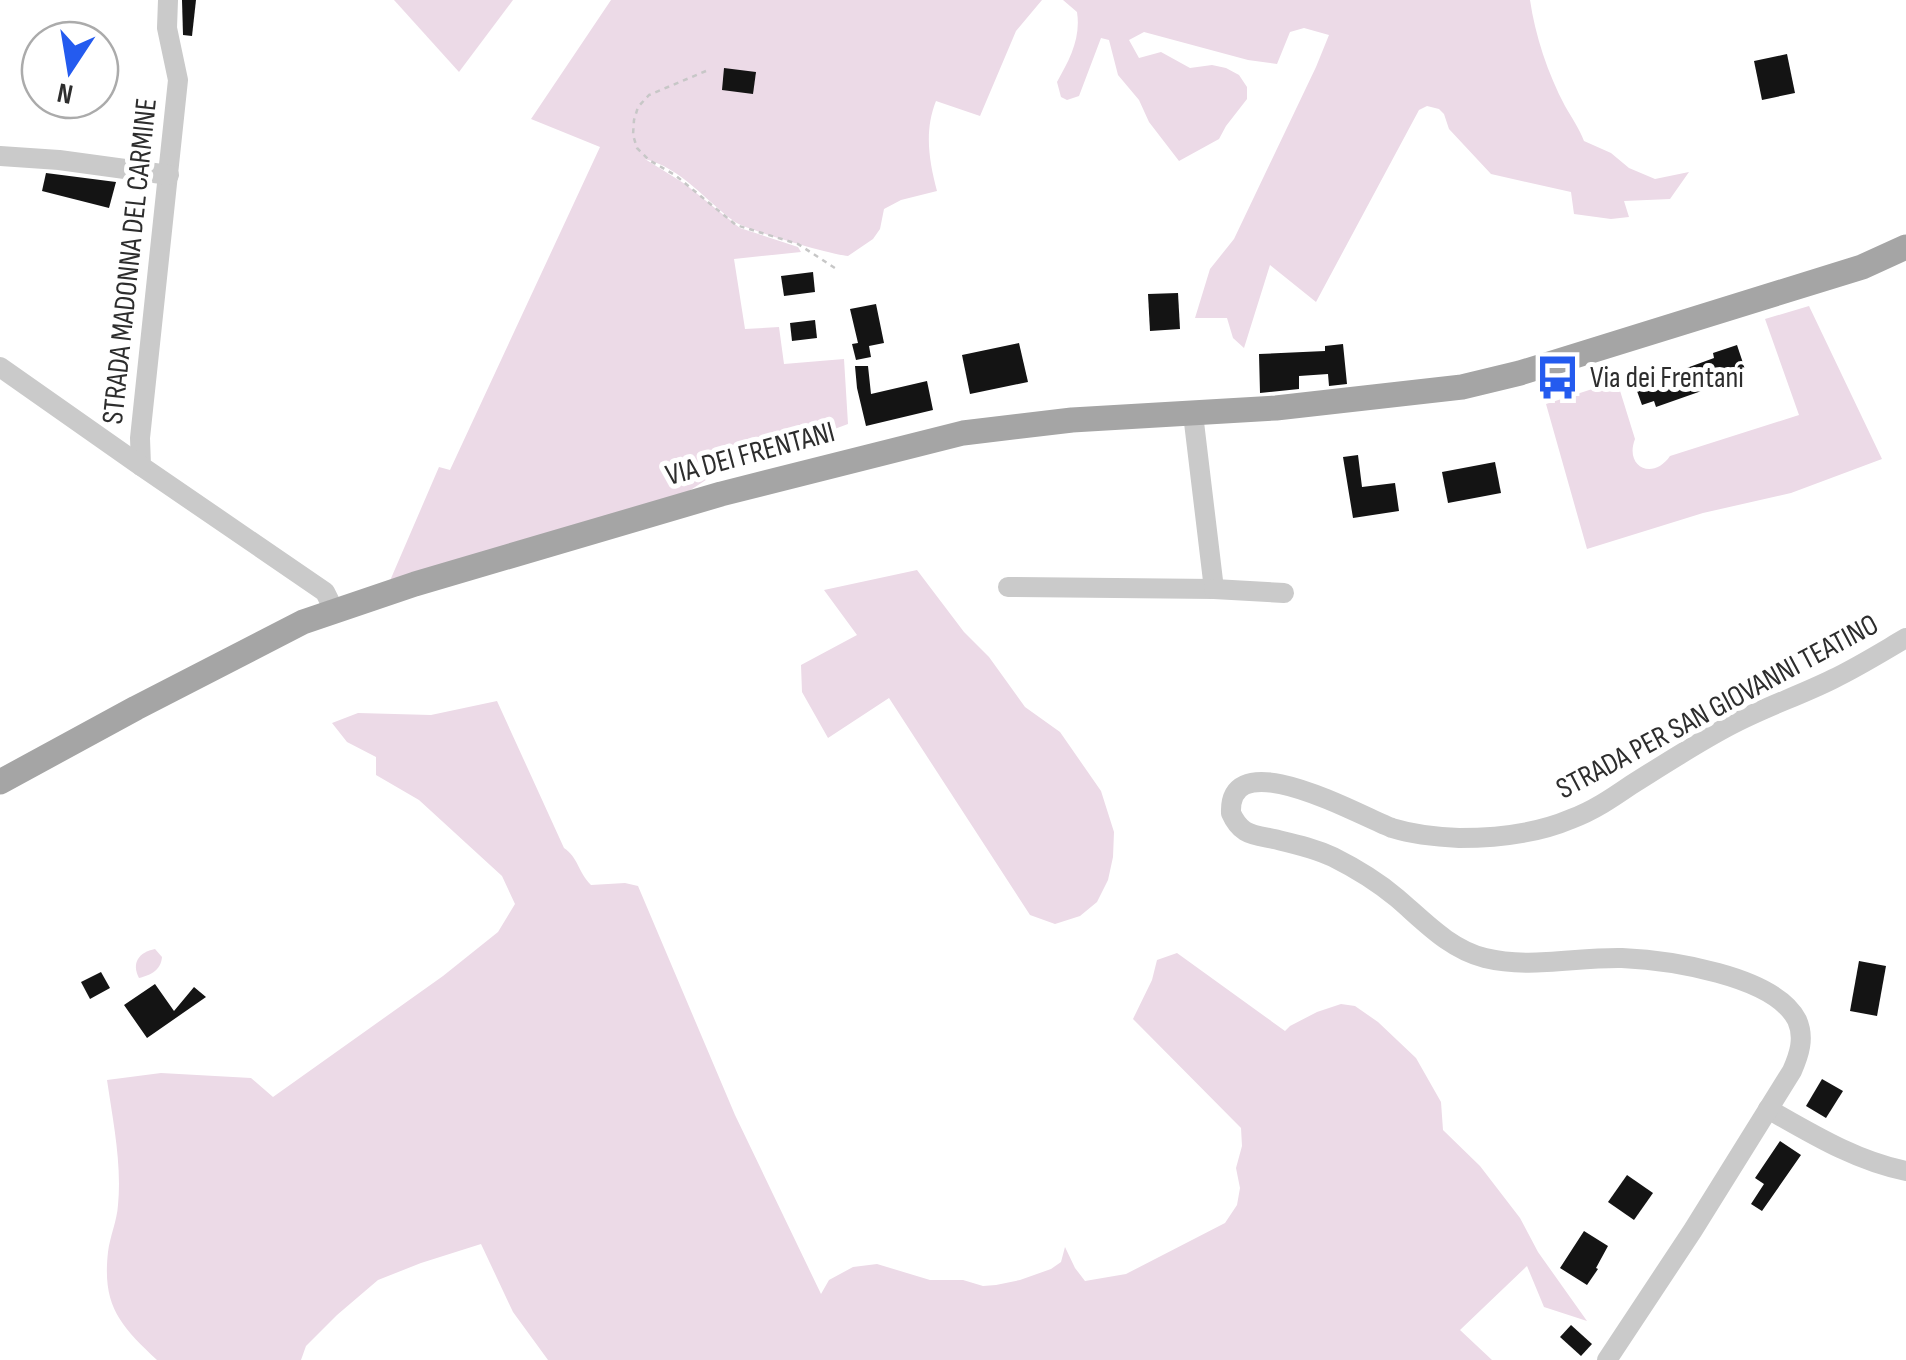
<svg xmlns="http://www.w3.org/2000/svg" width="1906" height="1360" font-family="'Sofia Sans Condensed',sans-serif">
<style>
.green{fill:#ecdae7}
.building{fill:#141414}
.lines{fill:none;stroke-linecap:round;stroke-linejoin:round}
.path{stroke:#c7c7c7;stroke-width:2.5;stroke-dasharray:5 5;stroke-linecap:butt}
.minor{stroke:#cacaca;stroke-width:20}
.major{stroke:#a5a5a5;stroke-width:25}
.labels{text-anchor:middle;stroke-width:10;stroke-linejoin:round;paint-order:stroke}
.street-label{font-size:30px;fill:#2d2d2d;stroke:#fff}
.poi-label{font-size:30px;fill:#2d2d2d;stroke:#fff;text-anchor:start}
</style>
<rect width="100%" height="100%" fill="#fff"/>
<!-- green -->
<g class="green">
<path d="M 394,0 L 513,0 L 459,72 Z"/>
<path d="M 611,0 L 1042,0 L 1016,31 L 980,116 L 936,101 C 924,131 929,161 937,191 L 901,200 L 884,209 L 880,229 L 873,239 L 848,256 C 832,255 747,230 735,222 C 706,201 681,168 645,159 L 685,184 L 740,228 L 798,247 L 801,252 L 734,259 L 745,329 L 779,327 L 784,364 L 844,359 L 848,424 L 805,440 L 780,453 L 741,463 L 718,472 L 689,491 L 389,583 L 439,467 L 450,470 L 600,147 L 531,119 Z"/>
<path d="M 1063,0 L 1530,0 C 1535,35 1548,74 1565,106 C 1572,118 1579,128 1584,141 L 1611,153 L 1629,168 L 1655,179 L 1689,172 L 1670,199 L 1624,201 L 1629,217 L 1611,219 L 1574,214 L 1571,192 L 1491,174 L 1449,129 L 1444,114 L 1439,109 L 1427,106 L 1419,110 L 1316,302 L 1270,265 L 1244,348 L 1233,338 L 1227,318 L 1195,318 L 1210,269 L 1234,239 L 1316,67 L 1329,35 L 1304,28 L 1290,32 L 1277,64 L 1248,60 L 1144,32 L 1129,40 L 1139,58 L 1161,52 L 1190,68 L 1212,65 L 1226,68 L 1239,75 L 1247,87 L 1247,99 L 1226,126 L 1219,139 L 1179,161 L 1149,122 L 1139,100 L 1118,75 L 1109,40 L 1101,38 L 1079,96 L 1067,100 L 1061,97 L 1057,82 C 1070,59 1081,38 1077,12 Z"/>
<path d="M 1809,306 L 1882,459 L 1791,493 L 1703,513 L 1587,549 L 1546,404 L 1617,381 L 1635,439 C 1624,467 1653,481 1670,456 L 1799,415 L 1765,319 Z"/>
<path d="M 917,570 L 964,632 L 989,657 L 1025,707 L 1060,732 L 1101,791 L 1114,832 L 1113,857 L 1108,880 L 1097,902 L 1080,916 L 1055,924 L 1030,915 L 889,698 L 828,738 L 802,692 L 801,665 L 857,635 L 824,590 Z"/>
<path d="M 497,701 L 564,848 C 578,857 578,872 591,885 L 625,883 L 638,886 L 735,1115 L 821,1294 L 829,1280 L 853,1267 L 877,1264 L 930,1280 L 963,1280 L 983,1286 L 996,1285 L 1020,1280 L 1051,1269 L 1061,1262 L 1065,1247 L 1075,1268 L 1085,1281 L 1126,1274 L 1225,1223 L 1237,1205 L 1240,1188 L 1236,1168 L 1242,1146 L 1241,1128 L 1133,1019 L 1152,980 L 1157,960 L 1177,953 L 1285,1031 L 1290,1026 L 1317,1012 L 1341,1004 L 1355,1006 L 1378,1022 L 1416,1058 L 1441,1102 L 1443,1130 L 1480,1166 L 1520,1218 L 1538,1252 L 1587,1321 L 1544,1307 L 1527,1266 L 1460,1330 L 1492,1360 L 548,1360 L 513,1312 L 481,1244 L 421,1263 L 378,1280 L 337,1315 L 306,1346 L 301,1360 L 157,1360 C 120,1325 102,1306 108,1252 C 110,1236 117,1221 118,1205 C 122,1164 113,1121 107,1080 L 161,1073 L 251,1078 L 273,1097 L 443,976 L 498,932 L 515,904 L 502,876 L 419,800 L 376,775 L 376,757 L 347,742 L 332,723 L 358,713 L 431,715 Z"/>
<path d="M 155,949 L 162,957 C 161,970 151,975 139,978 C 131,963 139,952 155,949 Z"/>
</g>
<!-- building -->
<g class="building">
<path d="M 182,0 L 196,0 L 192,36 L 183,35 Z"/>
<path d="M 1787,54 L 1795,93 L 1762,100 L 1754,61 Z"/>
<path d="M 724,68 L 756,72 L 753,94 L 722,90 Z"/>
<path d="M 46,173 L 116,182 L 109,208 L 42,191 Z"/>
<path d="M 813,272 L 815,292 L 784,296 L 781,276 Z"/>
<path d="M 1178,293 L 1180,329 L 1150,331 L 1148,294 Z"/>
<path d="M 876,304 L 884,343 L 869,346 L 871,357 L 856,360 L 852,344 L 858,343 L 850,309 Z"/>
<path d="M 815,320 L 817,338 L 792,341 L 790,323 Z"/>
<path d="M 1019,343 L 1028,382 L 970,394 L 962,355 Z"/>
<path d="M 1343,344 L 1347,384 L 1329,386 L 1328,374 L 1299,376 L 1299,389 L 1260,393 L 1259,354 L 1325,351 L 1325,346 Z"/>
<path d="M 1737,345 L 1747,375 L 1656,407 L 1654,401 L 1642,405 L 1633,380 L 1660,371 L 1662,377 L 1714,358 L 1713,353 Z"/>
<path d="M 855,366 L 868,366 L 871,394 L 927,381 L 933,410 L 866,426 L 857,388 Z"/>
<path d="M 1358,455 L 1362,487 L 1395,483 L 1399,511 L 1353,518 L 1343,457 Z"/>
<path d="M 1495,462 L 1501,493 L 1448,503 L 1442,472 Z"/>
<path d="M 1859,961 L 1886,966 L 1877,1016 L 1850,1011 Z"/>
<path d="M 101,972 L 110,988 L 90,999 L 81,982 Z"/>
<path d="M 155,984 L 174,1011 L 194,987 L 206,997 L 147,1038 L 124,1005 Z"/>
<path d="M 1822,1079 L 1843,1091 L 1826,1118 L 1806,1106 Z"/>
<path d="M 1780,1141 L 1801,1155 L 1762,1211 L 1751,1204 L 1764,1184 L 1755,1178 Z"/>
<path d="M 1627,1175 L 1653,1193 L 1634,1220 L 1608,1202 Z"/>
<path d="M 1584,1231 L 1608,1246 L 1596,1268 L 1598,1269 L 1587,1285 L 1560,1268 Z"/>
<path d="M 1571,1325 L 1592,1344 L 1581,1356 L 1560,1337 Z"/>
</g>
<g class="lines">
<!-- path -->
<path class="path" d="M 706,71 L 649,95 L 638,107 L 634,120 L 633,135 L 637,148 L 649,160 L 675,175 L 736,225 L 798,244 L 838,270"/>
<!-- minor -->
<g class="minor">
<path d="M 168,0 L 167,28 L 178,80 L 140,438 L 141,466 L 325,592 L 334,610"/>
<path d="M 0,156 L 59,160 L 169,175"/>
<path d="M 0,367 L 141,466"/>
<path d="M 1008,587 L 1214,589 L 1193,414"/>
<path d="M 1214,589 L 1284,593"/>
<path d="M 1768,1109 C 1812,1134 1856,1161 1906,1171"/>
<path d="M 1607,1360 L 1693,1230 L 1792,1071 C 1799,1055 1805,1038 1797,1020 C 1774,975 1667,960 1622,958 C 1576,957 1530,969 1485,958 C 1449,949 1424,921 1397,898 C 1378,882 1355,868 1333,857 C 1314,848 1295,844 1274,839 C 1265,837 1253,836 1245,831 C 1239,827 1234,820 1231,813 C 1228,740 1362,817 1392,828 C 1415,835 1436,837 1459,838 C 1498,838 1536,834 1571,819 C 1593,811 1612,798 1631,785 C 1663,765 1695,744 1729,726 C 1762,708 1799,696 1833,679 C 1858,667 1882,652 1906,638"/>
</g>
<!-- major -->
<path class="major" d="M 0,782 L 136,708 L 303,622 L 415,584 L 721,494 L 963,433 L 1072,420 L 1276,408 L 1462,387 L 1520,373 L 1862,267 L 1906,247"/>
</g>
<!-- icons -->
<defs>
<symbol id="bus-bare" viewBox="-9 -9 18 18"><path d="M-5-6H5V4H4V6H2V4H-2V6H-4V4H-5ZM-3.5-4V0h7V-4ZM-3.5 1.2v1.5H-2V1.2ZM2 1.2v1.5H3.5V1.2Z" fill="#245bef" stroke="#fff" stroke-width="2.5" paint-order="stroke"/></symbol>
</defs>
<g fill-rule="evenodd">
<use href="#bus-bare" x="1526" y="346" width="63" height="63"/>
</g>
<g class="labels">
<!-- street labels -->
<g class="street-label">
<text transform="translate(129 261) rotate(-84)" y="10">STRADA MADONNA DEL CARMINE</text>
<text transform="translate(750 453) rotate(-15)" y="10">VIA DEI FRENTANI</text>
<text transform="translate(1717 706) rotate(-28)" y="10">STRADA PER SAN GIOVANNI TEATINO</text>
</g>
<!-- poi labels -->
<g class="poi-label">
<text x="1590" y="387">Via dei Frentani</text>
</g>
</g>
<!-- north arrow -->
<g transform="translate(70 70) rotate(192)"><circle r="48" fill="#ffffff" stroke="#ababab" stroke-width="2.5"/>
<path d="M0-8L18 38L0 25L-18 38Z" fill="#245bef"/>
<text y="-15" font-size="28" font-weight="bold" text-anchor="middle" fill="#2d2d2d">N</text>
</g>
</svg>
